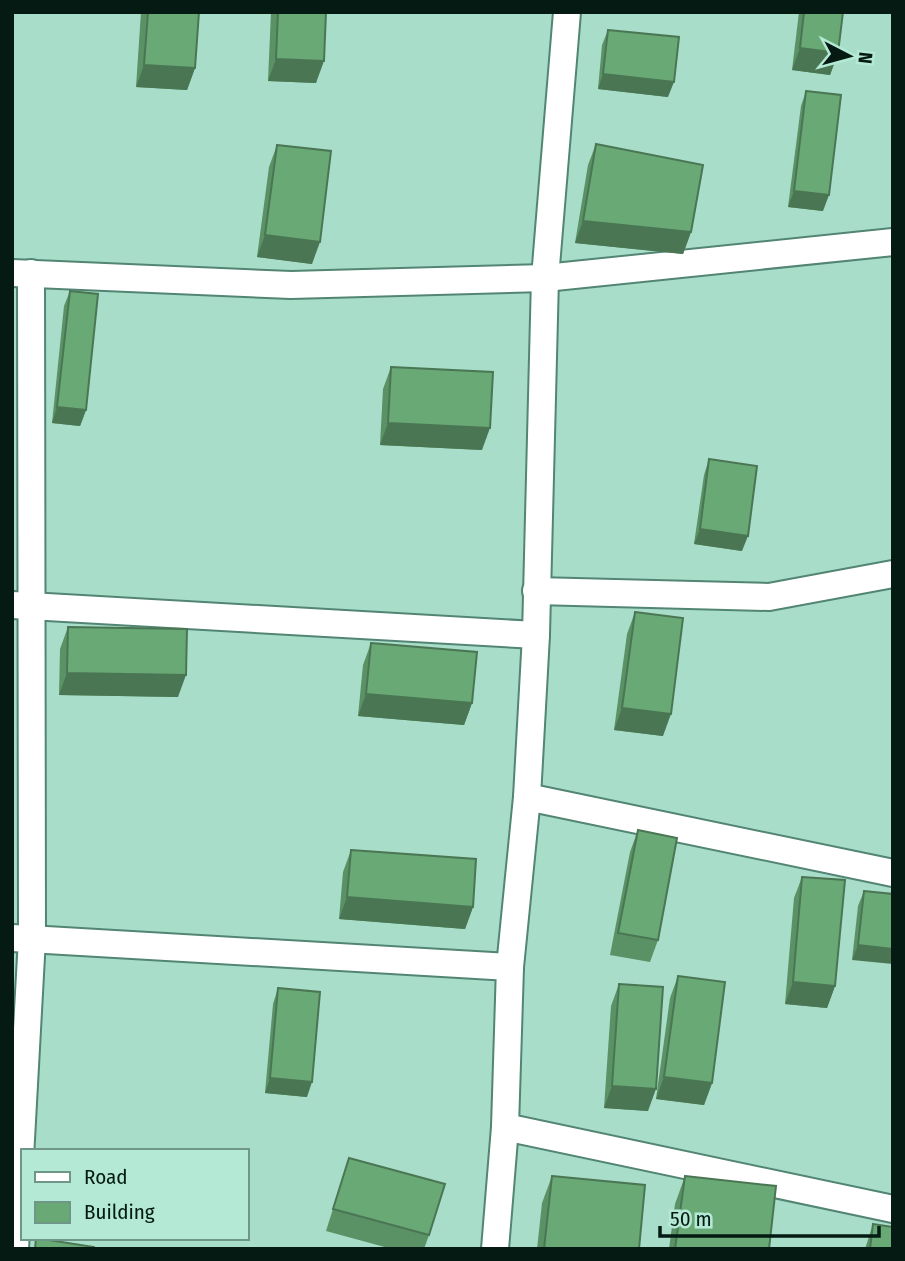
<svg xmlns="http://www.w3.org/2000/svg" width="905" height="1261" font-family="'Fira Sans Condensed',sans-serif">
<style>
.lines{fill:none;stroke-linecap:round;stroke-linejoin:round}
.minor-casing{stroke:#528573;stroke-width:30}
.minor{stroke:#fff;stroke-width:26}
.wall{fill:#5a9165}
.shaded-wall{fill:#4a7653}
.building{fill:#69a976;stroke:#4a7653;stroke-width:2}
</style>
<rect width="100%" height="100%" fill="#a8ddc9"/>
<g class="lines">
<defs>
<g id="minor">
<path d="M 12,273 L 291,285 L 545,278 L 893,242"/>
<path d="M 536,591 L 769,597 L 893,574"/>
<path d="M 12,605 L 536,635"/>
<path d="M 527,797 L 893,873"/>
<path d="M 12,938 L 510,967"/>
<path d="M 505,1127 L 893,1209"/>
<path d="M 15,1249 L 32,938 L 31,273"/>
<path d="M 495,1249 L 505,1127 L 510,967 L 527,797 L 536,635 L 545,278 L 567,12"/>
</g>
</defs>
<!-- minor casing -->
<use href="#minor" class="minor-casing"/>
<!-- minor -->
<use href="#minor" class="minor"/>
</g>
<!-- wall -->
<g class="wall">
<path d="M 141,12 L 199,12 L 195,68 L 187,90 L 136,87 Z"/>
<path d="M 271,12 L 326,12 L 316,83 L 268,81 Z"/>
<path d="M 799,12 L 843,12 L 838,53 L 830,75 L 792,70 Z"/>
<path d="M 608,30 L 668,97 L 598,89 L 602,45 Z"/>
<path d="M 806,91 L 823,211 L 788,207 L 801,106 Z"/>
<path d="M 596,144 L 691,232 L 683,254 L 575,243 L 588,165 Z"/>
<path d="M 277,145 L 312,264 L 257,257 L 269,167 Z"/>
<path d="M 70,291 L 86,410 L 80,426 L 52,423 L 64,306 Z"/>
<path d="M 391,367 L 482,450 L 380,445 L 383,389 Z"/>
<path d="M 709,459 L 742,551 L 694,544 L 704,475 Z"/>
<path d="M 635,612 L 663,736 L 614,730 L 627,634 Z"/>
<path d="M 68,627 L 178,697 L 59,695 L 60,649 Z"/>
<path d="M 371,643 L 472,703 L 464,725 L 358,716 L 363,665 Z"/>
<path d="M 638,830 L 658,940 L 650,962 L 610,955 L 630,852 Z"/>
<path d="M 351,850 L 473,907 L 465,929 L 339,919 L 343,872 Z"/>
<path d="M 802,877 L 835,986 L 827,1008 L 785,1004 L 794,898 Z"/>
<path d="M 864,891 L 893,894 L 852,960 L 858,906 Z"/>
<path d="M 678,976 L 712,1083 L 704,1105 L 656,1099 L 670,998 Z"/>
<path d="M 619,984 L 648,1111 L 604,1108 L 611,1006 Z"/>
<path d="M 278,988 L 307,1097 L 265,1093 L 273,1004 Z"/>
<path d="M 349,1158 L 429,1235 L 424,1249 L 392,1249 L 326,1231 Z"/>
<path d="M 552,1176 L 639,1249 L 537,1249 L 542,1203 Z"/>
<path d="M 685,1176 L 769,1249 L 669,1249 L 675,1204 Z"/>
<path d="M 873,1224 L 893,1249 L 865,1249 Z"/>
</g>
<!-- shaded-wall -->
<g class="shaded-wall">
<path d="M 800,48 L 838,53 L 830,75 L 792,70 Z"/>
<path d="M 276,59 L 324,61 L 316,83 L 268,81 Z"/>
<path d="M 144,65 L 195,68 L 187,90 L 136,87 Z"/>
<path d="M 603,74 L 674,82 L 668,97 L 598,89 Z"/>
<path d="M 794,191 L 829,195 L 823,211 L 788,207 Z"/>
<path d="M 583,221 L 691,232 L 683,254 L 575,243 Z"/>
<path d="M 265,235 L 320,242 L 312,264 L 257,257 Z"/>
<path d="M 57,407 L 86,410 L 80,426 L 52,423 Z"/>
<path d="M 388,423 L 490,428 L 482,450 L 380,445 Z"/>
<path d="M 700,529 L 748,536 L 742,551 L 694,544 Z"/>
<path d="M 67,673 L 186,675 L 178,697 L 59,695 Z"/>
<path d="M 366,694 L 472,703 L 464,725 L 358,716 Z"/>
<path d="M 622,708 L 671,714 L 663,736 L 614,730 Z"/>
<path d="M 347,897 L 473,907 L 465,929 L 339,919 Z"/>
<path d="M 858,945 L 893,949 L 893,964 L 852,960 Z"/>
<path d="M 793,982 L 835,986 L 827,1008 L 785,1004 Z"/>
<path d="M 664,1077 L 712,1083 L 704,1105 L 656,1099 Z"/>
<path d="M 270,1078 L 312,1082 L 307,1097 L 265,1093 Z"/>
<path d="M 612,1086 L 656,1089 L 648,1111 L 604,1108 Z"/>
</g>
<!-- building -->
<g class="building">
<path d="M 148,12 L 199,12 L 195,68 L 144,65 Z"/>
<path d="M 278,12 L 326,12 L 324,61 L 276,59 Z"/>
<path d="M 804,12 L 843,12 L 838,53 L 800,48 Z"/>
<path d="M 608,30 L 679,37 L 674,82 L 603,74 Z"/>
<path d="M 806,91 L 841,95 L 829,195 L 794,191 Z"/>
<path d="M 596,144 L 703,165 L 691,232 L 583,221 Z"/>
<path d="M 277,145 L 331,151 L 320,242 L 265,235 Z"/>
<path d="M 70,291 L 98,294 L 86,410 L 57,407 Z"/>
<path d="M 391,367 L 493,372 L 490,428 L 388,423 Z"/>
<path d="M 709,459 L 757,466 L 748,536 L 700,529 Z"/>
<path d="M 635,612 L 683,618 L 671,714 L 622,708 Z"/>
<path d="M 68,627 L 187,629 L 186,675 L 67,673 Z"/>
<path d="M 371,643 L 477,652 L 472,703 L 366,694 Z"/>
<path d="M 638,830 L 677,838 L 658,940 L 618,933 Z"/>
<path d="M 351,850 L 476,859 L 473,907 L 347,897 Z"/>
<path d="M 802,877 L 845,880 L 835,986 L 793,982 Z"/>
<path d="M 864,891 L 893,894 L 893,949 L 858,945 Z"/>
<path d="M 678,976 L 725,982 L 712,1083 L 664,1077 Z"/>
<path d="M 619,984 L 663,987 L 656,1089 L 612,1086 Z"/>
<path d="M 278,988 L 320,992 L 312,1082 L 270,1078 Z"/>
<path d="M 349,1158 L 445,1184 L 429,1235 L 333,1209 Z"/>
<path d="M 552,1176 L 645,1185 L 639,1249 L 544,1249 Z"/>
<path d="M 685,1176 L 776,1186 L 769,1249 L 675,1249 Z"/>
<path d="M 873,1224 L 893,1227 L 893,1249 L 870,1249 Z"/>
<path d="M 36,1238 L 94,1247 L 94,1249 L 35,1249 Z"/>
</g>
<!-- border -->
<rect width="905" height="1261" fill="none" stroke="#051a13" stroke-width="28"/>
<!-- legend -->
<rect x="21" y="1149" width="228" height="91" fill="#b4ead5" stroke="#6e9787" stroke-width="2"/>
<rect x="35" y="1172" width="35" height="10" fill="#ffffff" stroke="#6e9787" stroke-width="2"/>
<text x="84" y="1184" font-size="21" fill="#051a13">Road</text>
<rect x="35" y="1202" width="35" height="21" fill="#69a976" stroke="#6e9787" stroke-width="2"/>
<text x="84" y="1219" font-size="21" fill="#051a13">Building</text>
<!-- north arrow -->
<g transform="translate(849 56) rotate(96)" stroke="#b4ead5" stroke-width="5" paint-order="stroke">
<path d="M0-5L12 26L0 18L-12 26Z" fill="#051a13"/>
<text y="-10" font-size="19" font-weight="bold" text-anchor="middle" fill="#051a13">N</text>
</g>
<!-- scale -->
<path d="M660 1226v10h219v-10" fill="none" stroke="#051a13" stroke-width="3.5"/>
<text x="670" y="1226" font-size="21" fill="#051a13" stroke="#b4ead5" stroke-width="5" paint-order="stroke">50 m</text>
</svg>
